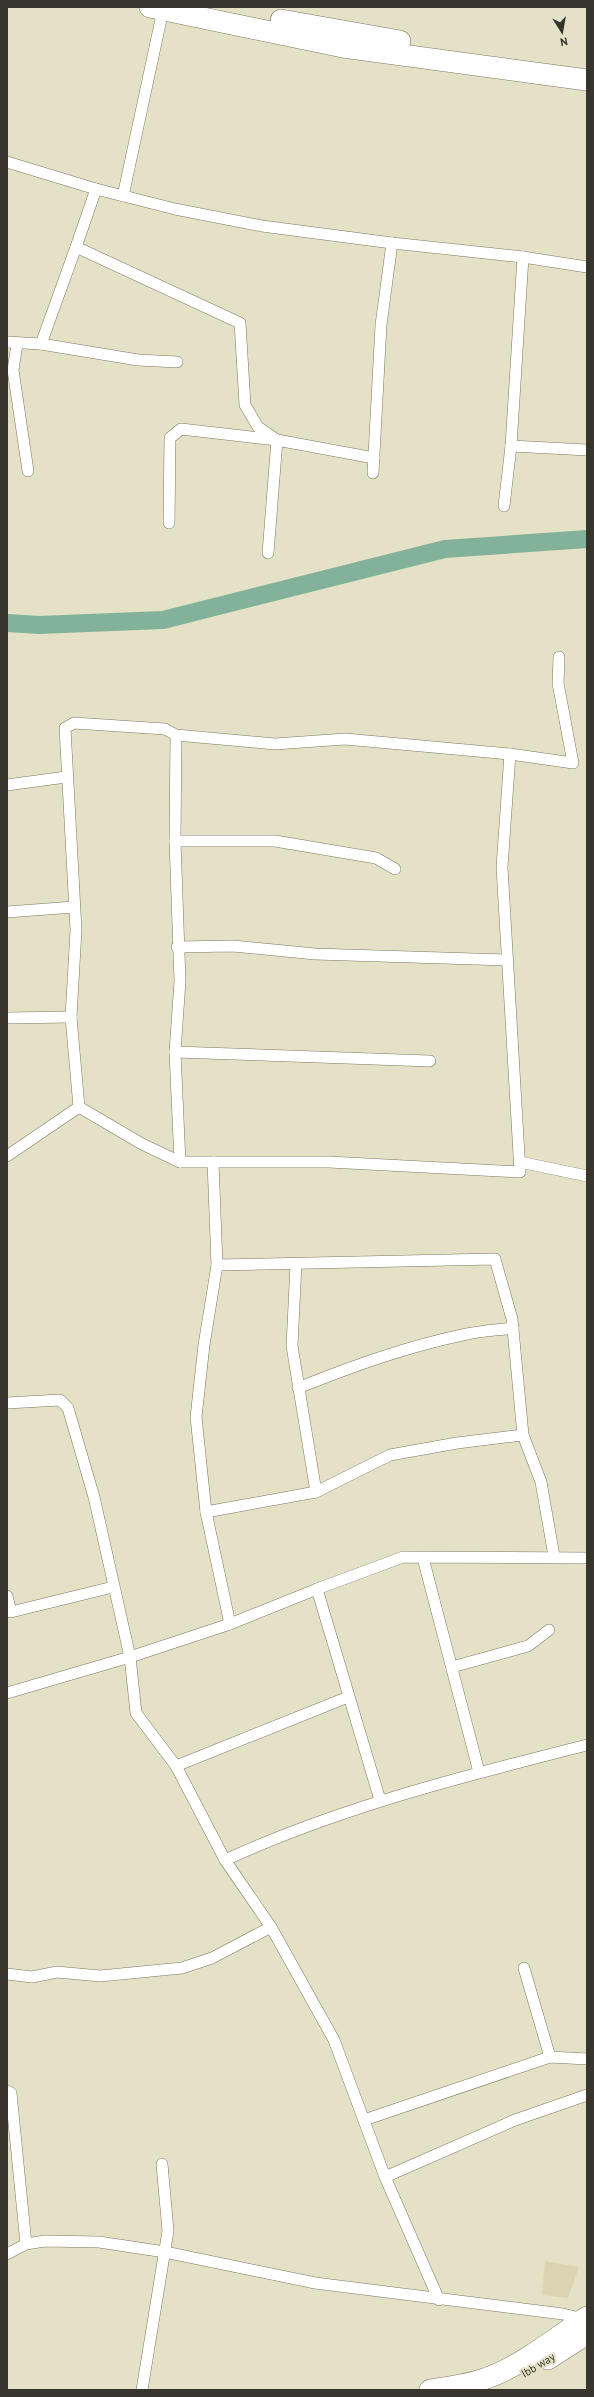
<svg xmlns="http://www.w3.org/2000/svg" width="594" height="2397" font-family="'PT Sans',sans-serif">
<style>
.built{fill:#dad4b3}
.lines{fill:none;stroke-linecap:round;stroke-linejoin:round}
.river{stroke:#83b29b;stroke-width:18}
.street-casing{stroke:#7c7860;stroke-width:12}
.highway-casing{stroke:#7c7860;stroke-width:22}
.street{stroke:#fff;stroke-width:11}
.highway{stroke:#fff;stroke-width:21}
.labels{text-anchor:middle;stroke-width:4;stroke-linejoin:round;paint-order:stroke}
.street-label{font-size:11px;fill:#38362c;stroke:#e5e1c7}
</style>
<rect width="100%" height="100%" fill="#e5e1c7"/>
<!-- built -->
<path class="built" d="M 545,2261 L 579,2267 L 568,2298 L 542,2295 Z"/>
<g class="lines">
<!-- river -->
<path class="river" d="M 7,623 L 39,625 L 163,620 L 445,549 L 587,539"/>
<defs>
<g id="street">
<path d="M 7,162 L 96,189 L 175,209 L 262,226 L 392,243 L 523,257 L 587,267"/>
<path d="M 96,189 L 76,247 L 240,323 L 245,405 L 258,427 L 277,440 L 268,553"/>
<path d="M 123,196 L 163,10"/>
<path d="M 7,342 L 41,344 L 76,247"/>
<path d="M 17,344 L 13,370 L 28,471"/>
<path d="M 41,344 L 138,360 L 177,362"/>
<path d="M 511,446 L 587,450"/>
<path d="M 373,473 L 381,325 L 392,243"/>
<path d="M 504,506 L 511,446 L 523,257"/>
<path d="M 169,523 L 170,438 L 181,429 L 277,440 L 374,458"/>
<path d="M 176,735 L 175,841 L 180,981 L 175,1052 L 180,1162"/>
<path d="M 7,785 L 66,777"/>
<path d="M 175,841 L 275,841 L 376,858 L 395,869"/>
<path d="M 7,912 L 74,907"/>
<path d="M 177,947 L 233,946 L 315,954 L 507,960"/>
<path d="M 7,1018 L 71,1017"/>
<path d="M 175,1052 L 430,1061"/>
<path d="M 79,1107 L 71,1017 L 76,930 L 65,728 L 74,723 L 165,729 L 176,735 L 275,744 L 345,739 L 510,754 L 573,763 L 558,683 L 559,657"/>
<path d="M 79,1107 L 142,1144 L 180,1162 L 329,1162 L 520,1172 L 502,867 L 510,754"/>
<path d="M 7,1156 L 79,1107"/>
<path d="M 213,1162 L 217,1265 L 204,1345 L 196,1417 L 206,1512 L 230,1624"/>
<path d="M 520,1162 L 587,1176"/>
<path d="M 296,1264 L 292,1346 L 316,1492"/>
<path d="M 217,1265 L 495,1259 L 512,1319 L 523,1435 L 541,1482 L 554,1556"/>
<path d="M 298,1388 C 353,1366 408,1346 467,1334 C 482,1331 498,1330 513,1328"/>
<path d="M 7,1403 L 60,1400 L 68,1408 L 94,1497 L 130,1657 L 136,1713 L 176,1766 L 225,1860 L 271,1927 L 334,2040 L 385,2177 L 439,2300"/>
<path d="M 206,1512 L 316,1492 L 390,1455 L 457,1443 L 523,1435"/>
<path d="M 423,1558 L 479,1772"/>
<path d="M 317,1589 L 380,1800"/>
<path d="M 7,1596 L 11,1612 L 113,1587"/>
<path d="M 452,1667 L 528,1646 L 549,1630"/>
<path d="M 7,1693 L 130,1657 L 230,1624 L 317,1589 L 403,1557 L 587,1558"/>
<path d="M 176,1766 L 348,1697"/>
<path d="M 225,1860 C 341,1807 464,1776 587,1745"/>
<path d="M 524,1968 L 550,2057"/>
<path d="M 7,1974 L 32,1977 L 57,1972 L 100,1976 L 182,1968 L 212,1958 L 271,1927"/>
<path d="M 7,2091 L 11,2093 L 26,2244"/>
<path d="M 364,2120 L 550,2057 L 587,2059"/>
<path d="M 385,2177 L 515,2120 L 587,2095"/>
<path d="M 7,2254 L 26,2244 L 45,2241 L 99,2242 L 165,2252 L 315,2283 L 563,2314 L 584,2319"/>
<path d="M 142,2390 L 168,2231 L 162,2164"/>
</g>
<g id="highway">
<path d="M 150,7 L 343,47 L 587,80"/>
<path d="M 281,20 L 400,41"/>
<path d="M 548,2359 L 587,2334"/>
<path d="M 430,2390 C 449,2387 469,2385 487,2378 C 523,2365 555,2338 587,2317"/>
</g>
</defs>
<!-- street casing -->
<use href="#street" class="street-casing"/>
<!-- highway casing -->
<use href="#highway" class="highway-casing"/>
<!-- street -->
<use href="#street" class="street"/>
<!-- highway -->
<use href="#highway" class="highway"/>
</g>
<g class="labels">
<!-- street labels -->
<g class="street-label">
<text transform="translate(538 2365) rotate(-31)" y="4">Ibb way</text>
</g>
</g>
<!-- border -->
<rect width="594" height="2397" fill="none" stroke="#38362c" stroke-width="16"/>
<!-- north arrow -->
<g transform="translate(562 32) rotate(169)" stroke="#e5e1c7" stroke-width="3" paint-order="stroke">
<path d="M0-3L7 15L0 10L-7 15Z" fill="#38362c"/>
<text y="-6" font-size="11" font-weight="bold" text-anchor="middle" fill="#38362c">N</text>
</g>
</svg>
